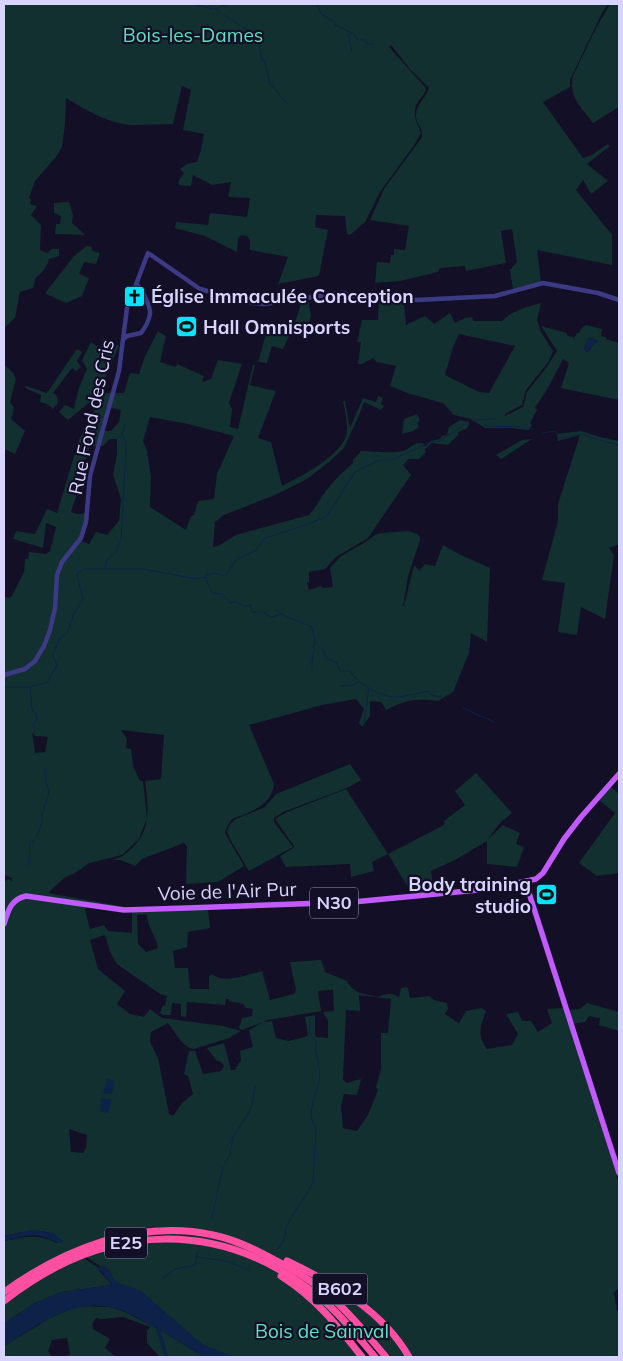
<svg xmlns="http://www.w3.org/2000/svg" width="623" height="1361" font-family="Mulish,sans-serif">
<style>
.green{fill:#12302f;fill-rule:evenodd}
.water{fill:#0c2248}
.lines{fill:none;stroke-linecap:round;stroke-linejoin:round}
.stream{stroke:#0c2248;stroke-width:1}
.minor{stroke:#3d3a85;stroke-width:4.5}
.major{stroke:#c25bff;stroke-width:5.5}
.highway{stroke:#ff4fa3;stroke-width:7}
.labels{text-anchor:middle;stroke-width:4.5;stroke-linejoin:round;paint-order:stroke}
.shield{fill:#130f26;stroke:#9e99be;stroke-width:1}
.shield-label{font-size:18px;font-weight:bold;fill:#d9d4ff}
.park-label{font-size:19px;fill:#5fe0c0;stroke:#130f26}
.poi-label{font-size:19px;font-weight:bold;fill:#d9d4ff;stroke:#130f26;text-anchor:start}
.street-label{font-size:19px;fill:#d9d4ff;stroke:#130f26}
</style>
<rect width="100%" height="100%" fill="#130f26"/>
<!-- green -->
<g class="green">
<path d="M 4,4 L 608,4 L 602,13 L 570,80 L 570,87 L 543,102 L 583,158 L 592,155 L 608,144 L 610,146 L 587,164 L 608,181 L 591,194 L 583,180 L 576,190 L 612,235 L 612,265 L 537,250 L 541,282 L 513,289 L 510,270 L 517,262 L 512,229 L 501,231 L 506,263 L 466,271 L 465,266 L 440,268 L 438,272 L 400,281 L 375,283 L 377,262 L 390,263 L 391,255 L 394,255 L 394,249 L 405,250 L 409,226 L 370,220 L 384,189 L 422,137 C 423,128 417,125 416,117 C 415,105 426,98 429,88 L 410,69 L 391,45 L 389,47 L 426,88 C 425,94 421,97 418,102 C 411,113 417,122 421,133 L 415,144 L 380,192 L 365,222 L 350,235 L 347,234 L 345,216 L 316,215 L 315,227 L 328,230 L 319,276 L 278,284 L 288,257 L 250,250 L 250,240 L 247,236 L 241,235 L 238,239 L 237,252 L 205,236 L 175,228 L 176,222 L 208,225 L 210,213 L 247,217 L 250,198 L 228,197 L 231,182 L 212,185 L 193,175 L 191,186 L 179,185 L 179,180 L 184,173 L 180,169 L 187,164 L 197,162 L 201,150 L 204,134 L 183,130 L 191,90 L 182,86 L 173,124 C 160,124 146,125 133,125 C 109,124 86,110 66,98 L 65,124 L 62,147 L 56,157 L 35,181 L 29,198 L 31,199 L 30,204 L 37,206 L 31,215 L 41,225 L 40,250 L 47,253 L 52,249 L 59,249 L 59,256 L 49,259 C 48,265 42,274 36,277 L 33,288 L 20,292 L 15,318 L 4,328 Z"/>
<path d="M 610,4 L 619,4 L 619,107 L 593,123 C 582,108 568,97 573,76 L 596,28 Z"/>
<path d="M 69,202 L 73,215 L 72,223 L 85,235 L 55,234 L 56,224 L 60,224 L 61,216 L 54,213 L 54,203 Z"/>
<path d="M 87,246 L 92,247 L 92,251 L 100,253 L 96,264 L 84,262 L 79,274 L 89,278 L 82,296 L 66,303 L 46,294 L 46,292 L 74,256 Z"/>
<path d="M 308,300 L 311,315 L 306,337 L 291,335 L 302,301 Z"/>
<path d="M 379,300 L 404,302 L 406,325 L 425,316 L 434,324 L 450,313 L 455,323 L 465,318 L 472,317 L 473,321 L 502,321 C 513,310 527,307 541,303 L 537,320 L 541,332 L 553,351 L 549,361 L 526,390 L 522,405 L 505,414 L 505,416 L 523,407 L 527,392 L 546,368 L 557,351 L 541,326 L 567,333 L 567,336 L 573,337 L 573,340 L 577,333 L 579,333 L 581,329 L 586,325 L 602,329 L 601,336 L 606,337 L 606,339 L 619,343 L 619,400 L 561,388 L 569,363 L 563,359 L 549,386 L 535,408 L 537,410 L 530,423 L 532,425 L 529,430 L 510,428 L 485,428 L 471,419 L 454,415 L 443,403 L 410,394 L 390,386 L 396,366 L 377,362 L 373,358 L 362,364 L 358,364 L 361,342 L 357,342 L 362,320 L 378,320 ZM 459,334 L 515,346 L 489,393 L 479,392 L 445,375 L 453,347 ZM 590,337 L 598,341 L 593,345 L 589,351 L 586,352 L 584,348 Z"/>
<path d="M 158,331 L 166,336 L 160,362 L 176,367 L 177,364 L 204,376 L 202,382 L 211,379 L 218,360 L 242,364 L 229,403 L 232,409 L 230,427 L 238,429 L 253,365 L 255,365 L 250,385 L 276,391 L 258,438 L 271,442 L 282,486 C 300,477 340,456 346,436 C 349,426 345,411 343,401 L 345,401 L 350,428 L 363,398 L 376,402 L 378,396 L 383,398 L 381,404 L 384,406 L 381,410 L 364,402 L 360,413 L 344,448 L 329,462 L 307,479 L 275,495 L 224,515 L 215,522 L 213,547 L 220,545 L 236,535 L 309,515 C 316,508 319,500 325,492 C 333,481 343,472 353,463 L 353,460 L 361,451 C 374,451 389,454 402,451 C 411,449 412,442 423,443 L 425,447 L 431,441 L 440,439 L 442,436 L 447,435 L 449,427 L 460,420 L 469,422 C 470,429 462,430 458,432 L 458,435 L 448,445 L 432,443 L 425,449 L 426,452 L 419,459 L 409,459 L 403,465 L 411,475 L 368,538 L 336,557 L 325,569 L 309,572 L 309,582 L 307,582 L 309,590 L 321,586 L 323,588 L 333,587 L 330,568 L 341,556 L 364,543 L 375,535 L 381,533 L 408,531 L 417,534 L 420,537 L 420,540 L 408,577 L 403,606 L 404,606 L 414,565 L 419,571 L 425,564 L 435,566 L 443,545 L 459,554 L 490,568 L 487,642 L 471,633 L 469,653 L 453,692 L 438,701 C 417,698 405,700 386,710 L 381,702 L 370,701 L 370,716 L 362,727 L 359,723 L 364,709 L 356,699 L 322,705 L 249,725 L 274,784 C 272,806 250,812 232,819 L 227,827 L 225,833 L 244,866 L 218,882 L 186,884 L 187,847 L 184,843 L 142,859 L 135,866 L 120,860 L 111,860 C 122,857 125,855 133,847 C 152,829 148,804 145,781 L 161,779 L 164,735 L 121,730 L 127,739 L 126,748 L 131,749 L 133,766 L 140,781 L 143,781 L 147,818 L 139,839 L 122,855 L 89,863 L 75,873 L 64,878 L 48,893 L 125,907 L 208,909 L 210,928 L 188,932 L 187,947 L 173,951 L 175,968 L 188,968 L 190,989 L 209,989 L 209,976 L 212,974 C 225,985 248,974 262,971 L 270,1000 L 294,994 L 296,990 L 290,962 L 321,960 L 325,972 L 347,981 C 353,994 366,994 378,997 C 385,993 393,993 399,997 L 401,988 L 406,987 L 408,988 L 410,998 L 429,996 L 434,1000 L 447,1003 L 448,1009 L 445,1014 L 459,1023 L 466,1011 L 481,1008 L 486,1011 C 481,1026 476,1034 487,1049 L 512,1045 L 518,1034 L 506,1014 L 518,1012 L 522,1021 L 531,1021 L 538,1032 L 552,1023 L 547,1009 L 564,1008 L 619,1183 L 619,1287 L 614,1293 L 617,1311 L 619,1311 L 619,1357 L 391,1357 L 365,1326 L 352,1338 L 368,1357 L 236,1357 L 230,1356 L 203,1345 L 152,1301 L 116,1282 L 106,1267 L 100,1266 L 83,1255 L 83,1258 L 99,1268 L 98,1269 L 112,1285 L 62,1292 L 37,1302 L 4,1323 L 4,1241 C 25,1237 37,1233 57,1243 L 60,1239 C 44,1225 23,1232 4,1236 L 4,882 L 8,879 L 12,881 L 12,878 L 4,875 L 4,597 L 9,598 L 12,596 L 24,572 L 25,559 L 28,559 L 29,552 L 46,554 L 50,551 L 56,527 L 46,523 L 43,548 L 13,539 L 16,531 L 35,534 L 47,509 L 57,513 L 79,440 L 103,393 L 124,393 L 130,373 L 139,374 L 145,356 ZM 111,408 L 121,410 L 119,422 L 111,431 L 104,431 ZM 150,417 L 188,424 L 234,436 L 217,474 L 214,499 L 198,501 L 194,515 L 191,516 L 186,530 L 150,507 L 151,477 L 147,451 L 143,441 ZM 110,439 L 117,439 L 117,455 L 113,474 L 121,499 L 119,521 L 107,535 L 96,532 L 89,544 L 79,540 L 86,513 L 78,514 L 71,512 L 76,497 L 78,483 L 90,446 L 103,446 ZM 32,732 L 35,736 L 48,737 L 45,752 L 35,753 ZM 87,907 L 132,912 L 132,933 L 108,931 L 104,925 L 90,929 L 85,910 ZM 147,914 C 147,928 156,935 158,948 L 146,952 L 138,944 L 137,915 ZM 105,935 L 110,952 L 117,964 L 160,994 L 167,996 L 165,1006 L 163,1005 L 160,1013 L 163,1015 L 171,1015 L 172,1003 L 181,1004 L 181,1016 L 186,1017 L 187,1002 L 225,1005 L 226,999 L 229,999 L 229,1001 L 243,1004 L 246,1008 L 253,1009 L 252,1016 L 242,1018 L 239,1028 L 242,1030 L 268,1020 L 321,1011 L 318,991 L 333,990 L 334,1011 L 323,1012 L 328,1021 L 328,1038 L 315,1037 L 315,1015 L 305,1017 L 308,1036 L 289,1041 L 276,1038 L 272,1021 L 263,1022 L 249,1030 L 253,1047 L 240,1051 L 241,1060 L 235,1070 L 231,1070 L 224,1043 L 207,1048 L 216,1060 L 221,1062 L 224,1066 L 221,1071 L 203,1074 L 195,1051 L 189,1051 L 184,1074 L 188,1076 L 193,1094 L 182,1103 L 173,1116 L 169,1114 L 158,1058 L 150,1042 L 151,1032 L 168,1023 C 175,1032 183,1048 194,1049 L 229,1038 L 241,1031 L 223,1026 L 162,1018 L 150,1009 L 144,1017 L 130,1014 L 117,1004 L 125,991 L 98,969 L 90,940 ZM 359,995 L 391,999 L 388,1033 L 381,1033 L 381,1069 L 376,1087 L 378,1090 L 368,1115 L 357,1131 L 343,1128 L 341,1106 L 344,1094 L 357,1095 L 361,1079 L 347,1083 L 343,1080 L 346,1010 L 360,1011 ZM 69,1129 L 87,1135 L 86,1148 L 83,1153 L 71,1152 Z"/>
<path d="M 266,334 L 289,336 L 283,349 L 272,346 L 267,363 L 258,362 Z"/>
<path d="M 103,338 L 119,346 L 103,383 L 91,401 L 68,420 L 59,412 L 65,405 L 74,409 L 79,388 L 87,369 L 82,360 L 91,342 L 100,348 Z"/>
<path d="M 77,349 L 82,352 L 77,361 L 81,367 L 76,371 L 72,368 L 53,393 L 57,396 L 58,403 L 53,409 L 47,404 L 40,402 L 41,395 L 25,388 L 26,386 L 47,393 Z"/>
<path d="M 4,364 L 13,373 L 16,379 L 10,402 L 14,408 L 11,419 L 25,431 L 15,454 L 4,449 Z"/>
<path d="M 417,414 L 420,420 L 417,423 L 419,427 L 413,431 L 402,434 L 404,419 Z"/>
<path d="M 581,431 L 600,437 L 619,441 L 619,544 L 609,548 L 614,555 L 605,619 L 581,607 L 577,635 L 558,632 L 565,583 L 542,580 L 558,521 L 558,504 L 580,435 L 558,441 L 557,434 Z"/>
<path d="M 532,439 L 501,459 L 496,455 L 522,440 Z"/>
<path d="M 350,764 L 361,780 L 347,788 L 283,812 L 274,818 L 274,822 L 293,847 L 249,871 L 230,839 L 227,831 L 230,824 L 236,819 L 265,807 L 276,794 Z"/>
<path d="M 476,773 L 512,813 L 500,823 L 487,840 L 503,825 L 520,833 L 516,844 L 524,847 L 517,867 L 487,864 L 487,841 L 455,860 L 431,871 L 434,891 L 412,894 L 388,854 L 372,862 L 374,871 L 351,877 L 350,864 L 286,867 L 280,856 L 293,848 L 294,846 L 275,819 L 287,812 L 346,789 L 388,854 L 444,825 L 444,821 L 465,805 L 455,791 Z"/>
<path d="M 610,786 L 619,794 L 619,873 L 597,876 L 579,863 L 615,813 L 598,799 Z"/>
<path d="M 587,1003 L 619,1012 L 619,1031 L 599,1025 L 600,1018 L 589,1016 L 585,1022 L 573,1024 L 568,1010 L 580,1009 Z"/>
<path d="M 78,1306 L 110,1307 L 125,1312 L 156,1328 L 165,1357 L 160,1357 L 147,1343 L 147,1331 L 150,1327 L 123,1317 L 101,1319 L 96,1318 L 92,1324 L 93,1329 L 110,1339 L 105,1348 L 116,1357 L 58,1357 L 70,1355 L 67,1338 L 52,1340 L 48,1351 L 52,1357 L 4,1357 L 4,1346 L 50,1318 Z"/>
<path d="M 160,1330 L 204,1357 L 168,1357 Z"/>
</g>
<!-- water -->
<g class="water">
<path d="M 590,337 L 598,341 L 593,345 L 589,351 L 586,352 L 584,348 L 587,340 Z"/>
<path d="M 107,1079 L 114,1081 L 112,1094 L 103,1094 Z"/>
<path d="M 101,1098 L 112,1099 L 108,1113 L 100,1111 Z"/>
<path d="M 32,1230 L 53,1233 L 63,1241 L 62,1243 C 54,1242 47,1237 39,1236 C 28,1234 15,1239 4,1241 L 4,1236 Z"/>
<path d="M 100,1266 L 106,1267 L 116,1282 L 140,1290 L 203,1345 L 236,1357 L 204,1357 L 160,1330 L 168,1357 L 165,1357 L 156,1328 C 142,1321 126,1310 110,1307 C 68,1300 37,1326 4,1346 L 4,1323 L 37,1302 L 62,1292 L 112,1285 L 103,1273 L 98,1269 Z"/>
</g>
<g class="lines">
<!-- stream -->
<g class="stream">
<path d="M 193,4 L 213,9"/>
<path d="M 229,4 L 215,9 C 229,20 244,26 258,37 L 262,60 L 265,61 L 270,84 L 287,103"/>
<path d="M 310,4 L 313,4"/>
<path d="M 317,4 L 321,14 L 334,21 L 335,25 L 354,34 L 358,40 L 365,40 L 368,44 L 374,44"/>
<path d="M 348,33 L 352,52"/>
<path d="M 472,420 L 496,419"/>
<path d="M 484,426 L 527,427 L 534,429"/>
<path d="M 543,433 L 555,431 L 560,438 L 583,434 L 592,438 L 619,445"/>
<path d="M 105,569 L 107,560 L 116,552 L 121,540 L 126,452 L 125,439 L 122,434 L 125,425"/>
<path d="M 206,576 L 215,573 L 221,575 L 226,575 L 237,559 L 255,551 L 265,538 L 297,528 L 326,517 L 355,472 L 379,460 L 391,460 L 431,442 L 439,441 L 467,423"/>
<path d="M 312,670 L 312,662 L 315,642"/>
<path d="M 341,686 L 353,685 L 359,682"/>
<path d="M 4,687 L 30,687 L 47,683 L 57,665 L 53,655 L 59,639 L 67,633 L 73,616 L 83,599 L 77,574 L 84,569 L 144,569 L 196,579 L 205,577 L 212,593 L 222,594 L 230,603 L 235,601 L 245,607 L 250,605 L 252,612 L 263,612 L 271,617 L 281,614 L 312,627 L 315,642 L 324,651 L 325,657 L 337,663 L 340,671 L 350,671 C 357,683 383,699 397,697 C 407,696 418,693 428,691 L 431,695 L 442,697"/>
<path d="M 30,687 L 32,711 L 36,713 L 37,719 L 33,725 L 35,734"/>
<path d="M 463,708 L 494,722"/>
<path d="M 364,722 L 369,688"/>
<path d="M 29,865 L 30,843 L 36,838 L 42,822 L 42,816 L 49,791 L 46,783 L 45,768"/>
<path d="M 225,1163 L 230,1154 L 233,1137 L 247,1116 L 252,1105 L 255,1086"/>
<path d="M 212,1218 L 223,1167"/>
<path d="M 278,1249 L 284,1239 L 287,1225 L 313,1183 L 316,1128 C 305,1112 316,1098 319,1082 C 322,1068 314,1055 316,1042 C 309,1034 308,1027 311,1017"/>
<path d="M 197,1257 L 226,1261 L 249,1270"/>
<path d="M 162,1279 L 175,1269 L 195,1265 L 198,1251"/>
</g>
<!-- minor -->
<g class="minor">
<path d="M 124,339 L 127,336 L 141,333 C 145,328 149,320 150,314 C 151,308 142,288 137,285"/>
<path d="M 4,675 L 25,669 L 35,661 L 44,646 L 50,630 L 55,608 L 57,575 L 62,562 L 81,538 L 86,522 L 90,476 L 119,371 L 127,308 L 148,253 L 200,289 L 253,303 L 264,304 L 340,293 L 345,293 L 349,296 L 417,300 L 495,296 L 543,283 L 598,293 L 619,300"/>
</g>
<!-- major -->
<g class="major">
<path d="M 527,881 L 529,893 L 619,1173"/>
<path d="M 4,924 C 8,911 11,899 26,896 L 124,910 L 187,908 L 353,902 L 478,890 L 527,881 L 536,879 L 543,873 L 564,839 L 581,817 L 619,774"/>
</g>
<!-- highway -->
<g class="highway">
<path d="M 287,1261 C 333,1283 383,1311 409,1357"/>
<path d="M 281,1276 C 316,1298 337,1325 362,1357"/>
<path d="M 4,1292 C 64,1249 138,1219 213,1235 C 234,1239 254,1249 273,1259 C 293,1269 312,1281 330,1296 C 351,1314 368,1336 386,1357"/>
<path d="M 4,1301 C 106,1221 223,1216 324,1301 C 343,1317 359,1338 375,1357"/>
</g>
</g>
<!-- icons -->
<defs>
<symbol id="church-square" viewBox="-11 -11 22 22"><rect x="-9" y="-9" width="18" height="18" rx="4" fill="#00e5ff" stroke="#130f26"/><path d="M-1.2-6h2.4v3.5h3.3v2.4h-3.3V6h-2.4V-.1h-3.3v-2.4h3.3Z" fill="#111"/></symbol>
<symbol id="stadium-square" viewBox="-11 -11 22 22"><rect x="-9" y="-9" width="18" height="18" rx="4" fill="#00e5ff" stroke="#130f26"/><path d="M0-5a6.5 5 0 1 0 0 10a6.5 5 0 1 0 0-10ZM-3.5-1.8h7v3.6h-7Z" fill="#111"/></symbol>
</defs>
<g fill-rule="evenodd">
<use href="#church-square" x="122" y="284" width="25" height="25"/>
<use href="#stadium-square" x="174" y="314" width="25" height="25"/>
<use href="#stadium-square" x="534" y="882" width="25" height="25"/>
</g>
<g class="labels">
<!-- shield labels -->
<g class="shield">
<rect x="310" y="887.5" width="48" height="31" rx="4"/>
<rect x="105" y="1227.5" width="42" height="31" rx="4"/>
<rect x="312.5" y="1273.5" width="55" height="31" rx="4"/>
</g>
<g class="shield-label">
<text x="334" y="909">N30</text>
<text x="126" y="1249">E25</text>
<text x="340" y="1295">B602</text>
</g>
<!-- park labels -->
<g class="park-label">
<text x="193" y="42">Bois-les-Dames</text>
<text x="322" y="1338">Bois de Sainval</text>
</g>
<!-- poi labels -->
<g class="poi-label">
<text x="151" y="303">Église Immaculée Conception</text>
<text x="203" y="334">Hall Omnisports</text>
<text x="531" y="891" text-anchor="end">Body training<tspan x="531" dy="22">studio</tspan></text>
</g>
<!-- street labels -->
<g class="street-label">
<text transform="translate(91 417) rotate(-78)" y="7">Rue Fond des Cris</text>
<text transform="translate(227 891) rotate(-2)" y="7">Voie de l'Air Pur</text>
</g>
</g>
<!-- border -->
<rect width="623" height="1361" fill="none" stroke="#d9d4ff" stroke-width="10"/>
</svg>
